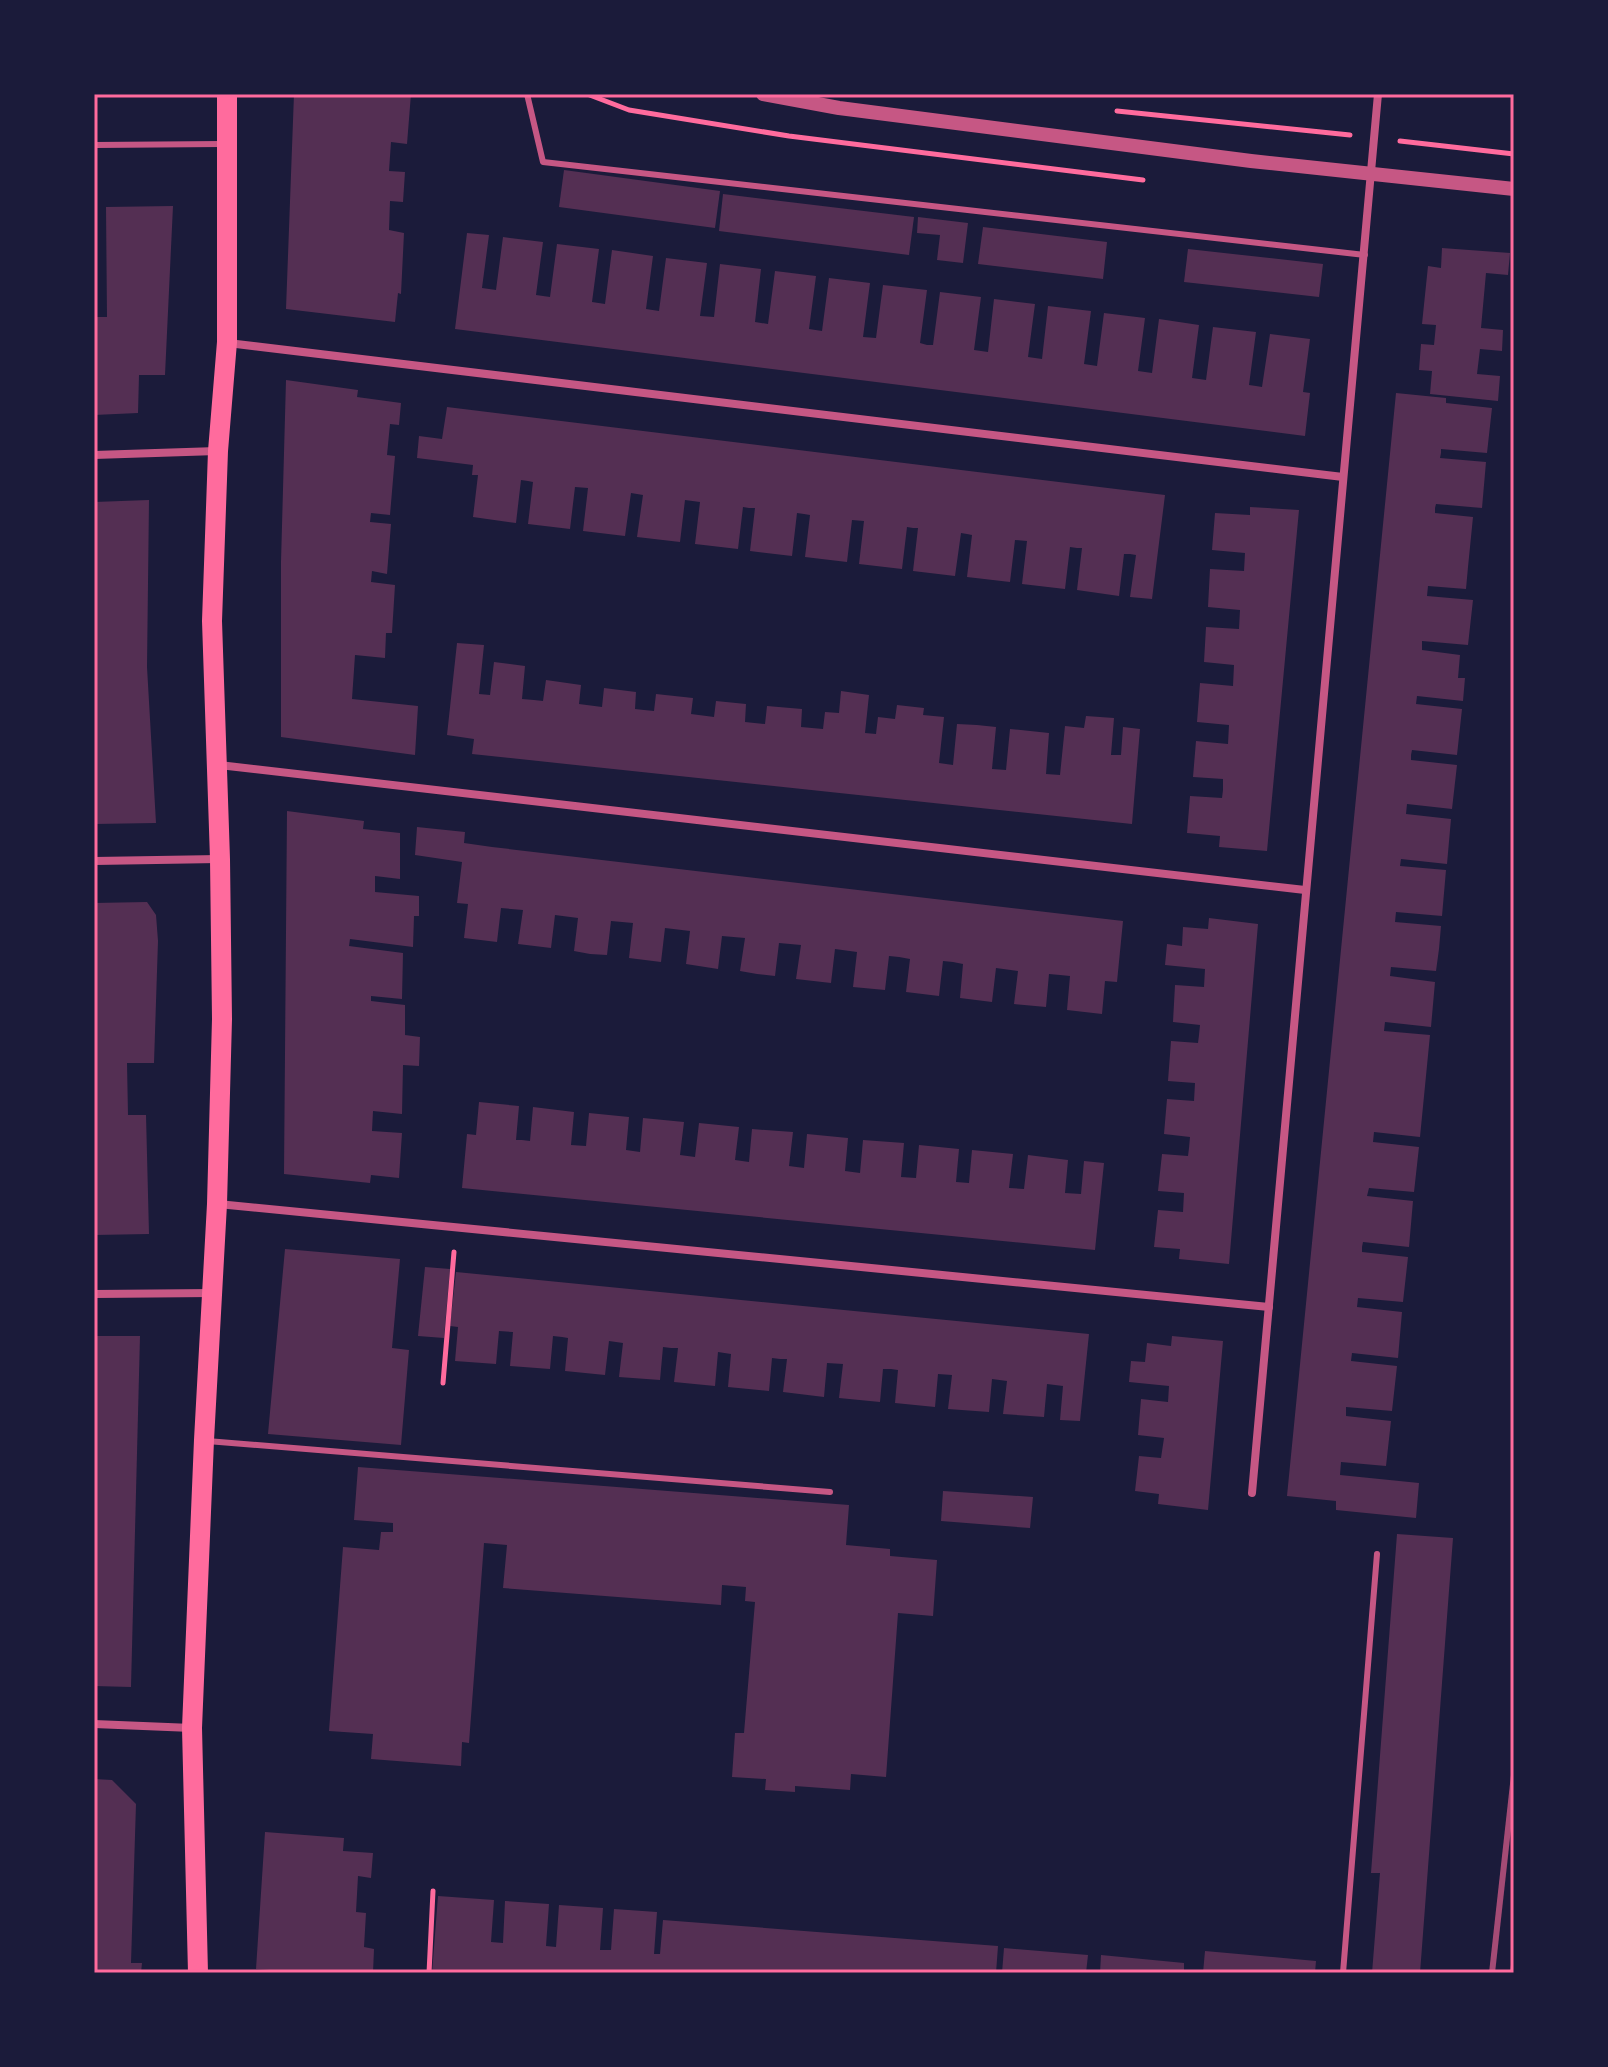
<svg xmlns="http://www.w3.org/2000/svg" width="1608" height="2067" font-family="Inter,sans-serif">
<style>
.building{fill:#542f53}
.lines{fill:none;stroke-linecap:round;stroke-linejoin:round}
.path{stroke:#ff6b9d;stroke-width:5}
.service{stroke:#c65784;stroke-width:6}
.minor{stroke:#c65784;stroke-width:8}
.tertiary{stroke:#c65784;stroke-width:14}
.primary{stroke:#ff6b9d;stroke-width:20}
.rail{stroke:#a44b75;stroke-width:6}
.neatline{fill:none;stroke:#ff6b9d;stroke-width:3}
</style>
<rect width="100%" height="100%" fill="#1b1b3a"/>
<!-- building -->
<g class="building">
<path d="M 294,94 L 411,94 L 407,144 L 391,142 L 389,171 L 405,172 L 403,202 L 390,201 L 389,230 L 404,233 L 401,294 L 398,293 L 395,322 L 286,309 Z"/>
<path d="M 564,170 L 720,191 L 715,228 L 559,207 Z"/>
<path d="M 723,194 L 914,217 L 909,255 L 719,231 Z"/>
<path d="M 173,206 L 165,375 L 139,375 L 138,413 L 94,415 L 94,317 L 107,317 L 106,207 Z"/>
<path d="M 918,217 L 968,223 L 963,263 L 937,260 L 940,235 L 917,233 Z"/>
<path d="M 983,227 L 1107,242 L 1103,279 L 978,264 Z"/>
<path d="M 467,233 L 489,235 L 482,288 L 496,290 L 503,237 L 543,242 L 536,295 L 550,297 L 557,244 L 599,249 L 592,302 L 605,304 L 612,250 L 653,256 L 646,309 L 659,311 L 666,258 L 707,263 L 700,316 L 714,317 L 720,264 L 761,269 L 755,322 L 768,324 L 775,271 L 816,276 L 809,329 L 822,331 L 829,278 L 870,283 L 863,337 L 876,338 L 883,285 L 927,290 L 920,343 L 927,345 L 933,345 L 940,292 L 981,297 L 974,350 L 988,352 L 994,299 L 1035,304 L 1028,357 L 1042,359 L 1048,306 L 1091,311 L 1084,364 L 1097,366 L 1104,313 L 1145,318 L 1138,371 L 1152,373 L 1159,319 L 1199,325 L 1192,378 L 1206,380 L 1213,327 L 1256,332 L 1249,385 L 1256,386 L 1262,387 L 1270,334 L 1310,339 L 1303,392 L 1310,393 L 1305,436 L 455,329 Z"/>
<path d="M 1442,248 L 1510,253 L 1508,275 L 1486,273 L 1481,328 L 1503,330 L 1502,351 L 1480,349 L 1477,374 L 1500,376 L 1498,401 L 1430,394 L 1432,371 L 1419,370 L 1421,344 L 1434,345 L 1436,325 L 1422,324 L 1428,266 L 1441,268 Z"/>
<path d="M 1188,249 L 1323,264 L 1319,297 L 1184,282 Z"/>
<path d="M 286,380 L 358,390 L 357,397 L 401,403 L 399,425 L 390,424 L 387,455 L 395,456 L 390,515 L 371,513 L 370,522 L 391,524 L 387,574 L 372,571 L 371,582 L 395,585 L 392,633 L 386,633 L 385,658 L 355,655 L 352,699 L 418,706 L 415,755 L 281,737 L 281,562 Z"/>
<path d="M 1396,393 L 1446,398 L 1446,403 L 1492,408 L 1487,453 L 1441,449 L 1441,453 L 1440,458 L 1486,462 L 1482,508 L 1436,504 L 1435,508 L 1435,513 L 1473,517 L 1468,567 L 1466,589 L 1428,586 L 1427,596 L 1473,600 L 1468,645 L 1422,641 L 1422,650 L 1460,655 L 1458,678 L 1465,678 L 1463,701 L 1417,696 L 1416,704 L 1462,709 L 1457,755 L 1412,750 L 1411,755 L 1411,760 L 1457,765 L 1452,809 L 1407,804 L 1406,814 L 1451,819 L 1447,864 L 1401,859 L 1400,866 L 1446,870 L 1442,916 L 1396,912 L 1395,922 L 1441,926 L 1439,949 L 1436,971 L 1391,967 L 1390,976 L 1435,982 L 1431,1027 L 1385,1022 L 1384,1031 L 1430,1035 L 1420,1137 L 1374,1132 L 1373,1142 L 1419,1147 L 1414,1192 L 1369,1188 L 1367,1196 L 1413,1201 L 1409,1247 L 1363,1242 L 1362,1247 L 1362,1252 L 1408,1257 L 1403,1302 L 1358,1298 L 1357,1307 L 1402,1312 L 1398,1358 L 1352,1353 L 1351,1361 L 1397,1366 L 1392,1411 L 1346,1407 L 1346,1416 L 1391,1421 L 1386,1466 L 1341,1462 L 1340,1475 L 1419,1483 L 1416,1518 L 1336,1510 L 1336,1501 L 1287,1496 Z"/>
<path d="M 447,407 L 1165,495 L 1152,599 L 1130,597 L 1136,555 L 1130,554 L 1124,554 L 1119,596 L 1077,590 L 1082,548 L 1077,548 L 1070,547 L 1065,589 L 1022,584 L 1027,541 L 1015,540 L 1010,582 L 967,577 L 972,535 L 967,534 L 961,533 L 955,576 L 913,571 L 918,528 L 913,528 L 907,527 L 902,569 L 859,564 L 864,521 L 852,520 L 847,562 L 805,557 L 810,515 L 804,514 L 797,513 L 792,556 L 750,551 L 755,508 L 749,508 L 743,507 L 738,549 L 695,544 L 700,502 L 685,500 L 680,542 L 637,537 L 643,495 L 631,493 L 625,536 L 583,531 L 588,488 L 575,487 L 570,529 L 528,524 L 533,482 L 528,481 L 521,480 L 516,523 L 473,517 L 478,475 L 472,475 L 473,465 L 417,458 L 419,436 L 442,439 Z"/>
<path d="M 149,500 L 147,667 L 156,823 L 94,824 L 94,502 Z"/>
<path d="M 1250,507 L 1299,510 L 1267,851 L 1219,847 L 1220,836 L 1187,833 L 1190,796 L 1222,798 L 1223,790 L 1223,779 L 1193,777 L 1196,741 L 1228,744 L 1229,725 L 1197,722 L 1200,683 L 1233,686 L 1234,665 L 1204,662 L 1206,627 L 1239,629 L 1240,610 L 1208,607 L 1210,569 L 1244,571 L 1245,553 L 1212,550 L 1215,513 L 1250,515 Z"/>
<path d="M 457,643 L 484,645 L 479,694 L 490,695 L 494,662 L 525,666 L 522,699 L 534,700 L 543,701 L 546,680 L 581,685 L 579,704 L 602,707 L 604,688 L 636,692 L 635,709 L 644,710 L 654,711 L 656,694 L 693,698 L 691,714 L 714,717 L 716,701 L 746,704 L 745,722 L 765,724 L 767,706 L 802,709 L 801,727 L 823,729 L 825,712 L 839,713 L 841,691 L 869,695 L 865,733 L 876,734 L 878,717 L 895,719 L 897,705 L 924,708 L 923,715 L 944,717 L 939,763 L 953,765 L 957,724 L 977,725 L 996,727 L 992,769 L 1006,770 L 1010,729 L 1049,733 L 1046,774 L 1060,775 L 1065,726 L 1084,728 L 1086,716 L 1114,718 L 1111,755 L 1121,755 L 1123,727 L 1140,729 L 1132,824 L 472,754 L 474,739 L 447,735 Z"/>
<path d="M 287,811 L 364,821 L 363,829 L 400,833 L 400,879 L 375,876 L 375,892 L 419,896 L 419,916 L 414,916 L 413,947 L 350,939 L 349,946 L 403,953 L 402,999 L 371,996 L 371,1001 L 405,1005 L 405,1035 L 420,1037 L 419,1066 L 403,1065 L 402,1114 L 373,1111 L 372,1131 L 402,1133 L 399,1178 L 371,1175 L 370,1183 L 284,1174 Z"/>
<path d="M 417,827 L 465,832 L 464,843 L 492,847 L 1123,921 L 1117,982 L 1105,981 L 1102,1014 L 1067,1010 L 1070,976 L 1060,975 L 1049,974 L 1046,1007 L 1014,1004 L 1018,971 L 996,968 L 992,1002 L 960,998 L 963,964 L 953,962 L 943,961 L 939,996 L 906,992 L 910,959 L 899,957 L 889,956 L 885,990 L 853,987 L 857,952 L 835,949 L 831,983 L 796,979 L 801,945 L 779,943 L 775,976 L 757,974 L 740,971 L 745,938 L 722,936 L 718,969 L 686,964 L 690,931 L 665,928 L 661,962 L 629,958 L 633,923 L 611,921 L 607,955 L 590,954 L 574,951 L 578,918 L 555,915 L 551,948 L 518,944 L 523,910 L 501,908 L 497,942 L 464,938 L 468,904 L 457,903 L 462,862 L 415,855 Z"/>
<path d="M 147,902 L 156,915 L 158,941 L 154,1063 L 127,1063 L 128,1115 L 146,1115 L 149,1234 L 94,1235 L 94,903 Z"/>
<path d="M 1209,918 L 1258,924 L 1229,1264 L 1179,1259 L 1180,1249 L 1154,1247 L 1158,1210 L 1183,1212 L 1184,1193 L 1158,1191 L 1162,1154 L 1188,1156 L 1189,1148 L 1190,1137 L 1164,1134 L 1167,1099 L 1194,1101 L 1195,1083 L 1168,1081 L 1171,1041 L 1198,1043 L 1199,1035 L 1200,1025 L 1173,1022 L 1175,985 L 1204,987 L 1205,969 L 1165,965 L 1167,944 L 1182,946 L 1183,927 L 1208,929 Z"/>
<path d="M 479,1102 L 519,1106 L 516,1140 L 522,1140 L 530,1141 L 533,1107 L 574,1112 L 571,1145 L 586,1146 L 589,1113 L 629,1117 L 626,1150 L 640,1152 L 643,1118 L 684,1122 L 680,1155 L 695,1157 L 699,1123 L 739,1127 L 735,1160 L 749,1162 L 752,1129 L 793,1132 L 789,1166 L 804,1168 L 807,1134 L 848,1138 L 845,1171 L 860,1173 L 863,1140 L 904,1143 L 901,1177 L 916,1178 L 919,1145 L 959,1149 L 956,1182 L 969,1183 L 972,1150 L 1013,1154 L 1009,1188 L 1024,1189 L 1028,1155 L 1068,1160 L 1065,1193 L 1081,1194 L 1084,1161 L 1104,1163 L 1095,1250 L 462,1188 L 467,1134 L 476,1135 Z"/>
<path d="M 285,1249 L 400,1259 L 392,1348 L 409,1350 L 401,1445 L 268,1434 Z"/>
<path d="M 425,1267 L 450,1269 L 444,1338 L 418,1336 Z"/>
<path d="M 456,1272 L 1089,1334 L 1080,1421 L 1060,1420 L 1063,1386 L 1047,1384 L 1044,1417 L 1003,1414 L 1007,1381 L 992,1379 L 989,1412 L 948,1409 L 952,1375 L 938,1374 L 935,1407 L 895,1403 L 898,1370 L 891,1369 L 883,1369 L 880,1402 L 839,1398 L 843,1364 L 827,1363 L 824,1397 L 783,1392 L 787,1359 L 780,1359 L 772,1358 L 769,1391 L 728,1387 L 731,1354 L 718,1352 L 715,1386 L 674,1382 L 678,1348 L 671,1348 L 663,1347 L 660,1380 L 619,1377 L 623,1343 L 609,1341 L 605,1375 L 565,1371 L 568,1338 L 562,1337 L 553,1336 L 550,1369 L 510,1366 L 513,1332 L 499,1331 L 496,1364 L 455,1361 L 458,1327 L 450,1326 Z"/>
<path d="M 94,1336 L 140,1336 L 131,1687 L 94,1686 Z"/>
<path d="M 1172,1336 L 1223,1341 L 1208,1510 L 1158,1504 L 1159,1494 L 1135,1491 L 1139,1456 L 1161,1458 L 1164,1438 L 1138,1435 L 1141,1399 L 1168,1402 L 1169,1386 L 1129,1382 L 1131,1361 L 1145,1362 L 1147,1343 L 1171,1346 Z"/>
<path d="M 358,1467 L 849,1505 L 846,1545 L 890,1549 L 890,1556 L 937,1560 L 933,1616 L 898,1613 L 886,1777 L 851,1774 L 850,1790 L 795,1786 L 795,1792 L 765,1790 L 766,1779 L 732,1777 L 735,1733 L 744,1733 L 755,1602 L 745,1601 L 746,1587 L 722,1585 L 721,1605 L 503,1588 L 507,1545 L 484,1543 L 469,1743 L 462,1742 L 461,1766 L 371,1759 L 373,1734 L 329,1731 L 343,1547 L 379,1550 L 381,1532 L 393,1532 L 393,1523 L 354,1520 Z"/>
<path d="M 943,1491 L 1033,1497 L 1030,1528 L 941,1521 Z"/>
<path d="M 1397,1534 L 1453,1538 L 1420,1973 L 1372,1973 L 1380,1873 L 1371,1873 Z"/>
<path d="M 94,1779 L 112,1780 L 136,1804 L 131,1963 L 142,1963 L 141,1973 L 94,1973 Z"/>
<path d="M 265,1832 L 344,1838 L 343,1851 L 373,1853 L 371,1878 L 358,1876 L 356,1912 L 366,1913 L 364,1947 L 374,1949 L 373,1973 L 311,1973 L 256,1969 Z"/>
<path d="M 438,1896 L 494,1900 L 491,1942 L 503,1943 L 505,1901 L 549,1904 L 546,1946 L 556,1947 L 559,1905 L 603,1908 L 600,1950 L 611,1950 L 614,1909 L 657,1912 L 654,1954 L 660,1954 L 663,1920 L 998,1946 L 996,1973 L 432,1973 Z"/>
<path d="M 1004,1948 L 1088,1955 L 1086,1973 L 1002,1973 Z"/>
<path d="M 1205,1951 L 1316,1961 L 1315,1973 L 1203,1973 Z"/>
<path d="M 1101,1955 L 1184,1963 L 1184,1973 L 1100,1973 Z"/>
</g>
<g class="lines">
<!-- path -->
<g class="path">
<path d="M 587,94 L 629,110 L 789,136 L 1143,180"/>
<path d="M 1117,111 L 1350,135"/>
<path d="M 1400,141 L 1514,154"/>
<path d="M 443,1383 L 454,1252"/>
<path d="M 429,1973 L 433,1891"/>
</g>
<!-- service -->
<g class="service">
<path d="M 527,94 L 543,162 L 1365,255"/>
<path d="M 94,145 L 222,144"/>
<path d="M 207,1441 L 830,1492"/>
<path d="M 1343,1973 L 1377,1554"/>
</g>
<!-- minor -->
<g class="minor">
<path d="M 228,343 L 1343,477"/>
<path d="M 94,455 L 217,451"/>
<path d="M 219,765 L 1305,890"/>
<path d="M 94,861 L 219,859"/>
<path d="M 218,1204 L 1269,1307"/>
<path d="M 94,1294 L 213,1293"/>
<path d="M 1252,1493 L 1378,94"/>
<path d="M 94,1724 L 192,1728"/>
</g>
<!-- tertiary -->
<path class="tertiary" d="M 763,94 L 839,108 L 1251,161 L 1514,189"/>
<!-- primary -->
<path class="primary" d="M 198,1973 L 192,1728 L 204,1440 L 217,1204 L 222,1019 L 220,859 L 212,621 L 218,451 L 227,342 L 227,94"/>
<!-- rail -->
<g class="rail">
<path d="M 1492,1973 L 1514,1775"/>
<path d="M 1513,1973 L 1514,1965"/>
</g>
</g>
<!-- border -->
<rect width="1608" height="2067" fill="none" stroke="#1b1b3a" stroke-width="192"/>
<rect x="96" y="96" width="1416" height="1875" class="neatline"/>
</svg>
